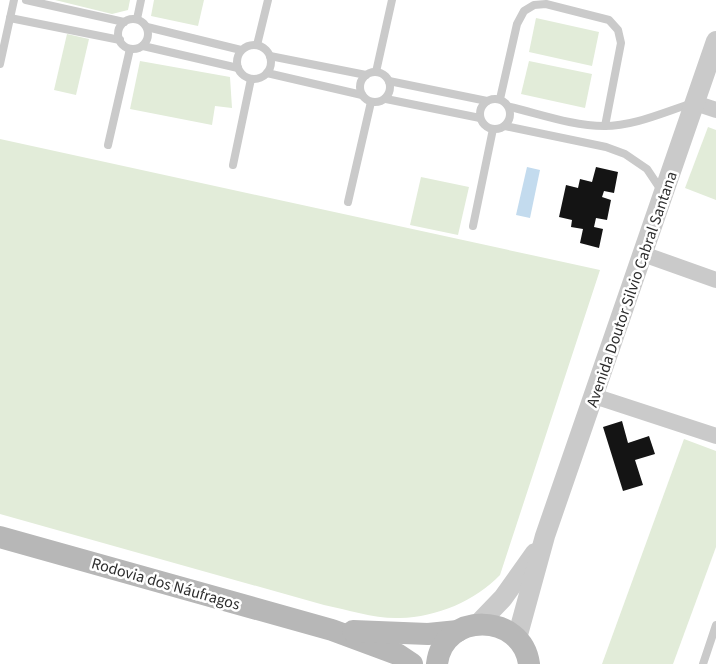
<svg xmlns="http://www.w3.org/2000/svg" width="716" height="664" font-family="'Source Sans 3',sans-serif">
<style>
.green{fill:#e2ecd9}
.water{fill:#c3dbee}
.building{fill:#141414}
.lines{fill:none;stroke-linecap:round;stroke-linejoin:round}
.service{stroke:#cacaca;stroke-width:8}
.minor{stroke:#cacaca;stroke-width:16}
.tertiary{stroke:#cacaca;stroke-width:20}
.secondary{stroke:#b7b7b7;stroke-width:22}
.labels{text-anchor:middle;stroke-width:5;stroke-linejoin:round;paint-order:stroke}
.street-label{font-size:16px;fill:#2d2d2d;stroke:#fff}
</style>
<rect width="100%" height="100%" fill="#fff"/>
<!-- green -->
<g class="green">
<path d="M 55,0 L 130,0 L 128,10 L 112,14 Z"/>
<path d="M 154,0 L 204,0 L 198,26 L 151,16 Z"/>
<path d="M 536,18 L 599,32 L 592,66 L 529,52 Z"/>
<path d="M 67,34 L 89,39 L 76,95 L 54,90 Z"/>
<path d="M 140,61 L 230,77 L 232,108 L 215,106 L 212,125 L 130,109 Z"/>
<path d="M 529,61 L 592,74 L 585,108 L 521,94 Z"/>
<path d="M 708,127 L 716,130 L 716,200 L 685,188 Z"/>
<path d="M 0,139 L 600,270 L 500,575 C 475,601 437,617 400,618 C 375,619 349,610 324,605 L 0,514 Z"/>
<path d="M 421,177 L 469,187 L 458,235 L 410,225 Z"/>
<path d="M 684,439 L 716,451 L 716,547 L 673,664 L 602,664 Z"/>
</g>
<!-- water -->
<path class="water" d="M 527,167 L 540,170 L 530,218 L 516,215 Z"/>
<!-- building -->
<g class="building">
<path d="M 596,167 L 618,172 L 614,193 L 604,191 L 602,197 L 611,200 L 607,220 L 596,218 L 594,227 L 603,229 L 599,248 L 580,243 L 583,229 L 571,227 L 572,220 L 559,217 L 566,185 L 578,188 L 580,179 L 592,182 Z"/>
<path d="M 622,421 L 628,443 L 649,436 L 655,454 L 635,460 L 643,485 L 623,491 L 603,427 Z"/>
</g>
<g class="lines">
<!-- service -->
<g class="service">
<path d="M 26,0 L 124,22"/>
<path d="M 10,18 L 120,40"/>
<circle cx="133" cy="34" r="15"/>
<path d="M 137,19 L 141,0"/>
<path d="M 147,27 L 241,50"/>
<circle cx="254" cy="62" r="17"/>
<path d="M 257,45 L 268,0"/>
<path d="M 143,46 L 238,68"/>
<path d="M 270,56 L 366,75"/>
<path d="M 0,64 L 14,0"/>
<circle cx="375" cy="87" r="15"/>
<path d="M 376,72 L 392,0"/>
<path d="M 267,73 L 362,95"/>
<path d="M 389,81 L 487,101"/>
<circle cx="495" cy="114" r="15"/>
<path d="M 386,99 L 480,118"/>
<path d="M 500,99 L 517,24 L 524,11 L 534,5 L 546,4 L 609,20 L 618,30 L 621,43 L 605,126"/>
<path d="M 510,107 C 540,114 573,126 604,126 C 635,126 664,112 693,103"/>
<path d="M 505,126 L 606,147 L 625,154 L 647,169 L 661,190"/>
<path d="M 108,145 L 130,49"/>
<path d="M 233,165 L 251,79"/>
<path d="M 348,202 L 371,102"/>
<path d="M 473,226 L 493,129"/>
<path d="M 703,664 L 716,625"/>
</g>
<!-- minor -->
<g class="minor">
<path d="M 695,103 L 716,110"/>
<path d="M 643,254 L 716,280"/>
<path d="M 594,396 L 716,436"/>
</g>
<!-- tertiary -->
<g class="tertiary">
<path d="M 478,624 L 503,598 L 535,553"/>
<path d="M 517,638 L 545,536 L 716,41"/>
</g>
<!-- secondary -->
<g class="secondary">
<path d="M 0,537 L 332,630 L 397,654 L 412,664"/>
<path d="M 353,631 L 428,634 L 458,631"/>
<path d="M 437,664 C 443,611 522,612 529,664"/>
</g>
</g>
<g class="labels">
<!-- street labels -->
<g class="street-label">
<text transform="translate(631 289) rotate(-71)" y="6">Avenida Doutor Silvio Cabral Santana</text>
<text transform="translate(166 583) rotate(16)" y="6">Rodovia dos Náufragos</text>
</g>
</g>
</svg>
